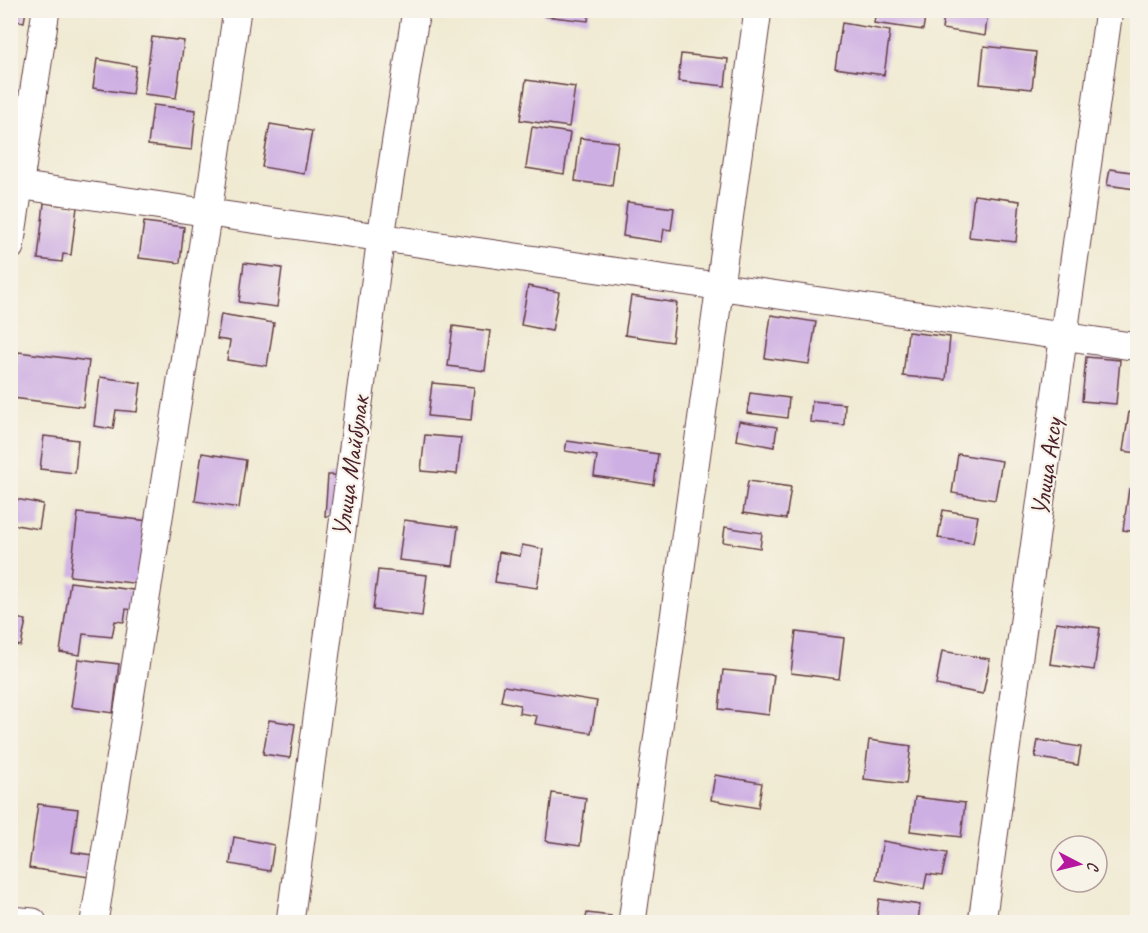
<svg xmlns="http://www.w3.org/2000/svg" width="1148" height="933" font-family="Caveat,sans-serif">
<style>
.building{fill:#ceafe3}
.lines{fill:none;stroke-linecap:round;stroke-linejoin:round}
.street-casing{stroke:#633d44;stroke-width:29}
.street{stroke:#fff;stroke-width:27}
.labels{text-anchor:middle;stroke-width:4.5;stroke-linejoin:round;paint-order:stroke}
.street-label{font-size:26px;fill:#4a1f2b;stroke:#f7f3e8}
</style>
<rect width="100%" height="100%" fill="#f7f3e8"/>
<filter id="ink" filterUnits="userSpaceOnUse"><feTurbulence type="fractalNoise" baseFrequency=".0167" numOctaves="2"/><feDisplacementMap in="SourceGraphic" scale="12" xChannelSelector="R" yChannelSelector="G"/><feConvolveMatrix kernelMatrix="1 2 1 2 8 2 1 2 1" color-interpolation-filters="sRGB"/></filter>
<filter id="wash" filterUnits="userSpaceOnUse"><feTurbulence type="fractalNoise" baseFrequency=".008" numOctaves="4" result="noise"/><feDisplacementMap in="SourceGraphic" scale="24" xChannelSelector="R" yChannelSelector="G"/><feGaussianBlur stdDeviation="1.35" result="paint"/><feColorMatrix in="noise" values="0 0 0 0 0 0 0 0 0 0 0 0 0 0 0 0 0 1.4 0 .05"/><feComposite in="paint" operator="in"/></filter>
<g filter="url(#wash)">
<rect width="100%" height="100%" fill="#f0ead2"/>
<g id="blocks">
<!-- building -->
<g class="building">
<path d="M 10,10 L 26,10 L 24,22 L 10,20 Z"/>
<path d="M 544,10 L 590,10 L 588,21 L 544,16 Z"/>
<path d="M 876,10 L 926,10 L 923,30 L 874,23 Z"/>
<path d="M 945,10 L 988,10 L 985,36 L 942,29 Z"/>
<path d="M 842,23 L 890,31 L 884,75 L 835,68 Z"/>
<path d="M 152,37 L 184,41 L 176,98 L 144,94 Z"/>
<path d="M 984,46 L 1036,52 L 1032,89 L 980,84 Z"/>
<path d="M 681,54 L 728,59 L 725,86 L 678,81 Z"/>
<path d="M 97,59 L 136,66 L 132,94 L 93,88 Z"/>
<path d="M 526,80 L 575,87 L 569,127 L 520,120 Z"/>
<path d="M 153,105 L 196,110 L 192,150 L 148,145 Z"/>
<path d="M 270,124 L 312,131 L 304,174 L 262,167 Z"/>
<path d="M 532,127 L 570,133 L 564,174 L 526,168 Z"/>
<path d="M 580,138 L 618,142 L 612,186 L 575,181 Z"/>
<path d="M 1110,169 L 1138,173 L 1138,213 L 1131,212 L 1135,189 L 1107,185 Z"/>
<path d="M 974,195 L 1020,201 L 1016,242 L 969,237 Z"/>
<path d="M 627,202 L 674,208 L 671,230 L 664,229 L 662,242 L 623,236 Z"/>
<path d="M 44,203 L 77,207 L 71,255 L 63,254 L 62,262 L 38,259 Z"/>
<path d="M 144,222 L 184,227 L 180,263 L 139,258 Z"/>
<path d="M 244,263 L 282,268 L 277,307 L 239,302 Z"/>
<path d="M 528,286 L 559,292 L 552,331 L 521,325 Z"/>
<path d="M 631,296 L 677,303 L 672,342 L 625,335 Z"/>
<path d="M 221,314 L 274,323 L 267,366 L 227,360 L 230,341 L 217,339 Z"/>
<path d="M 771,315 L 816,322 L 809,364 L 765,358 Z"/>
<path d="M 453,326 L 490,331 L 485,371 L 448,366 Z"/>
<path d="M 908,332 L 950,337 L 946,380 L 903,376 Z"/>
<path d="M 18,352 L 89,361 L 83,407 L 13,398 Z"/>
<path d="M 1086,357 L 1120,360 L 1116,404 L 1082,401 Z"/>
<path d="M 100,377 L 141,383 L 137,412 L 116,410 L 113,429 L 94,426 Z"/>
<path d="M 432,383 L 474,387 L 471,420 L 428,416 Z"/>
<path d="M 750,393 L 789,398 L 787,418 L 747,413 Z"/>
<path d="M 812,401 L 845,404 L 844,425 L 810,422 Z"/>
<path d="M 1129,412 L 1138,414 L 1138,453 L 1123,451 Z"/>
<path d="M 739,421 L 777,427 L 774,447 L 736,440 Z"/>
<path d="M 425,435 L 461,438 L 457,474 L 421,471 Z"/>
<path d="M 44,436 L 78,440 L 75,473 L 40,469 Z"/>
<path d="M 567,441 L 658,454 L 654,485 L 594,476 L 597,456 L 565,451 Z"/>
<path d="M 202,453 L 246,460 L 239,508 L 195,501 Z"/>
<path d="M 958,454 L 1002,461 L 995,500 L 952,493 Z"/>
<path d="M 328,475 L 340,475 L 338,517 L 325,516 Z"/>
<path d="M 748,481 L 791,487 L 786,519 L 743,513 Z"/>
<path d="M 1129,489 L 1138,491 L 1138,532 L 1123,530 Z"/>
<path d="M 10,498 L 43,504 L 39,529 L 10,524 Z"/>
<path d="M 943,510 L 978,516 L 973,543 L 938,538 Z"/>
<path d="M 78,513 L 149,521 L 141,584 L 70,576 Z"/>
<path d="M 404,520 L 458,527 L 453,566 L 399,560 Z"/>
<path d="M 725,527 L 762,533 L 760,548 L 723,542 Z"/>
<path d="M 522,545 L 543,549 L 537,588 L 495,582 L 499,552 L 520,556 Z"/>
<path d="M 378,570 L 427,575 L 422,616 L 373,610 Z"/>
<path d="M 70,582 L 141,591 L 139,611 L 126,609 L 124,622 L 115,621 L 112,637 L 83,634 L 80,655 L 60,652 Z"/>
<path d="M 10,617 L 26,620 L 21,646 L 10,644 Z"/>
<path d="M 1056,622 L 1100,628 L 1094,670 L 1050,664 Z"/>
<path d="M 796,632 L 844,638 L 839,679 L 791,673 Z"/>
<path d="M 942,651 L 990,659 L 983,694 L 936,685 Z"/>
<path d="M 78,659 L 119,664 L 113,713 L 71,707 Z"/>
<path d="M 723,670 L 774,675 L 769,715 L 719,709 Z"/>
<path d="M 504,686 L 597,701 L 591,733 L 535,724 L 537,716 L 519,713 L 520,705 L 501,701 Z"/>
<path d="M 269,720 L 295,724 L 290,758 L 263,754 Z"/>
<path d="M 869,740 L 911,746 L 906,784 L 864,779 Z"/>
<path d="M 1038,740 L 1081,747 L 1078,765 L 1035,757 Z"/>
<path d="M 715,775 L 762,783 L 758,808 L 711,800 Z"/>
<path d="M 552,793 L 586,798 L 580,846 L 546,841 Z"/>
<path d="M 915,797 L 965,803 L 961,837 L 910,831 Z"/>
<path d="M 38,804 L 78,809 L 72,852 L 99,856 L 96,878 L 29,868 Z"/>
<path d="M 234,837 L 274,845 L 270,871 L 230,864 Z"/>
<path d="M 883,841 L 947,853 L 942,876 L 927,874 L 924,889 L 876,880 Z"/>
<path d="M 879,899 L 920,905 L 918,922 L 876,922 Z"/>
<path d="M 587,913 L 611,916 L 610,922 L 585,922 Z"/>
</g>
</g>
</g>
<g filter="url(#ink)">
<use href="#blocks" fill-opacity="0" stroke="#633d44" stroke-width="1.5"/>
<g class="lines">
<defs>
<g id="street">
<path d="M 10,184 L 1138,347"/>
<path d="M 10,247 L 46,10"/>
<path d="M 10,920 L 33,922"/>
<path d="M 94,922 L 208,212 L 237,10"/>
<path d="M 290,922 L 381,237 L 416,10"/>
<path d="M 632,922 L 758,10"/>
<path d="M 982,922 L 1109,10"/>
</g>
</defs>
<!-- street casing -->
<use href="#street" class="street-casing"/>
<!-- street -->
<use href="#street" class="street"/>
</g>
</g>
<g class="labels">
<!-- street labels -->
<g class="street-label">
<text transform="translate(350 466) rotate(-82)" y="9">Улица Майбулак</text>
<text transform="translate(1046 467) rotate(-82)" y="9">Улица Аксу</text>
</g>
</g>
<!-- margin -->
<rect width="1148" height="933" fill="none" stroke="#f7f3e8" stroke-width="36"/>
<!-- north arrow -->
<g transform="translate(1079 864) rotate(97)"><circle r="28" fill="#f7f3e8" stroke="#b29e9c" stroke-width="1.5"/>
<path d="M0-4.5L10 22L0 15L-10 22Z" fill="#b5179e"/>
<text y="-9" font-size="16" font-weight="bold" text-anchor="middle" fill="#4a1f2b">С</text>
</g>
</svg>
